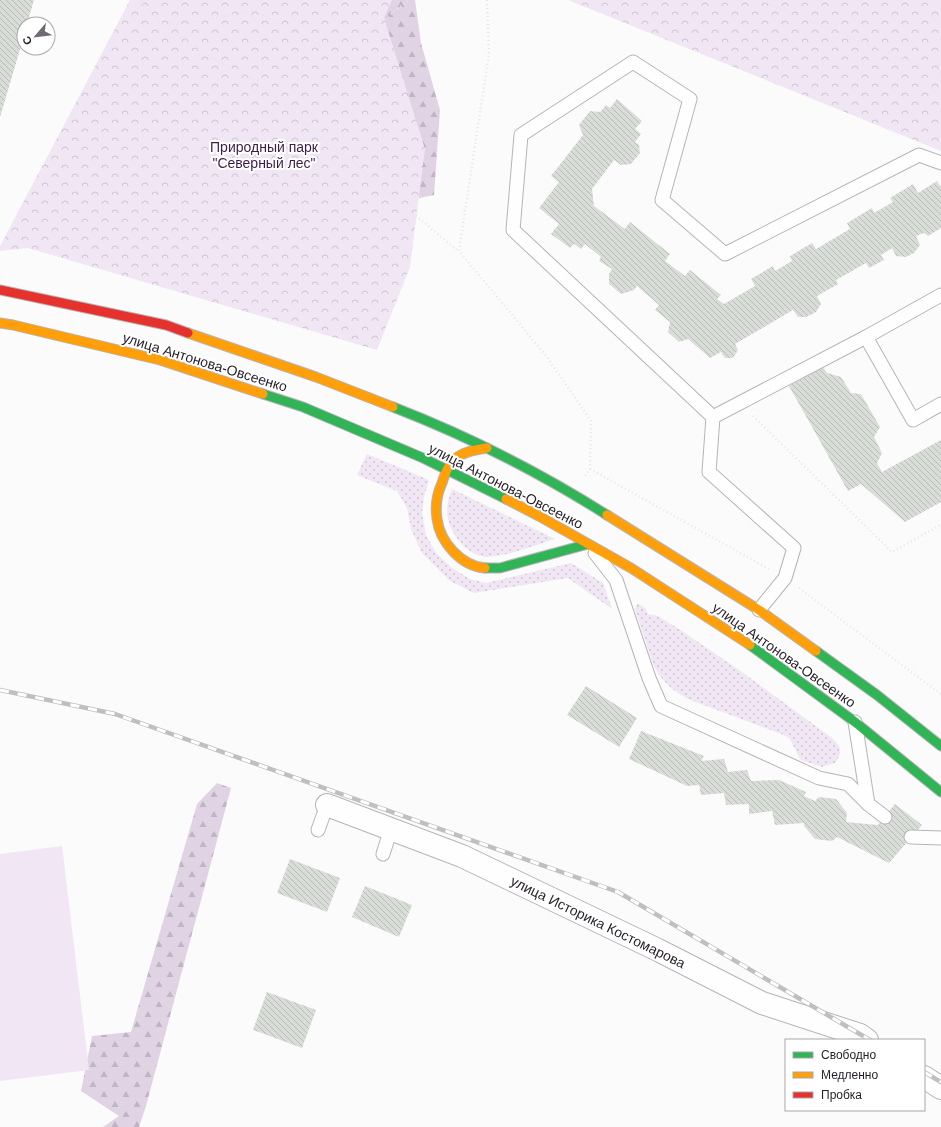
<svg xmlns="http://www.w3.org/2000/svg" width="941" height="1127" font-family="Arial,sans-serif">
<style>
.grass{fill:url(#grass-dots)}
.forest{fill:url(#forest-firs)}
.park{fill:url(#park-crowns)}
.pitch{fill:#f0e6f4}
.building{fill:url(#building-back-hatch)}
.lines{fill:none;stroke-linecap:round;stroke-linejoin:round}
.lane-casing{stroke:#b7b4b9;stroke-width:15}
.street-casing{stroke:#b7b4b9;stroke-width:24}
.fast-casing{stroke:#b7b4b9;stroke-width:11}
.slow-casing{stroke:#b7b4b9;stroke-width:11}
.jam-casing{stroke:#b7b4b9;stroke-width:11}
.path{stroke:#e7e6e7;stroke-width:2.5;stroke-dasharray:1 3;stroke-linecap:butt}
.lane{stroke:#fefefe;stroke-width:13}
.street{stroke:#fefefe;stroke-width:22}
.fast{stroke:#30b455;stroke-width:9}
.slow{stroke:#ff9f0a;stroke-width:9}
.jam{stroke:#e5322d;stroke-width:9}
.rail-casing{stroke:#c0bfc0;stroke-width:4.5}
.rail{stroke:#fff;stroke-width:3;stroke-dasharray:9;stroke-linecap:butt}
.labels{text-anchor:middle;stroke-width:4;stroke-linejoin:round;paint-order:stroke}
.park-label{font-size:14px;fill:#3c1d47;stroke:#fff}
.street-label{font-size:14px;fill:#251d28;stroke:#fff}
</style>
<defs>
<pattern id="grass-dots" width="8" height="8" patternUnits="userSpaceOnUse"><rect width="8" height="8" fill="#f0e6f4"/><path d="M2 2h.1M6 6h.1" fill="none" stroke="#cec5d1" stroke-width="1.8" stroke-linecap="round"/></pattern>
<pattern id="forest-firs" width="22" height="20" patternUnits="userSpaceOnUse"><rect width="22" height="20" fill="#e0d3e4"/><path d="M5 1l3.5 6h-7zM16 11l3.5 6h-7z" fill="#c0b5c4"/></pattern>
<pattern id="park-crowns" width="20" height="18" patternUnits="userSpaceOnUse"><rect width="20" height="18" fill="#f0e6f4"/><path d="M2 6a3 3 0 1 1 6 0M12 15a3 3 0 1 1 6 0" fill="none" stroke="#cec5d1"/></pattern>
<pattern id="building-back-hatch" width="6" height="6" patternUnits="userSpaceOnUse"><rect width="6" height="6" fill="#d8ded7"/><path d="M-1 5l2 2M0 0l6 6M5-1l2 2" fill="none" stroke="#b9beb9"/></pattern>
</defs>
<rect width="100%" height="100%" fill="#fbfbfb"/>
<!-- grass -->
<g class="grass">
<path d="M 367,454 L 429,480 L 424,497 L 422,513 L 426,535 L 436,553 L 451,567 L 470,579 L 486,583 L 571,563 L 603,583 L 612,609 L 568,578 L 474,593 L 450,581 L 422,553 L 411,529 L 407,508 L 397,491 L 357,475 Z"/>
<path d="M 452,489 L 555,539 C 536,545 516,553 496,556 C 493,556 489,557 487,557 C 472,556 458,543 452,530 C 445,515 446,504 452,489 Z"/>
<path d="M 637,603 L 645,608 L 648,614 L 658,616 L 679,629 L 742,672 L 832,738 C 842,748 843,751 835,763 L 822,767 L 801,760 L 797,753 L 790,739 L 784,735 L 693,701 C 676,694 662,682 654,666 L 635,610 Z"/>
</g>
<!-- forest -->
<g class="forest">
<path d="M 201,0 L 415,0 L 421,43 L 440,110 L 434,195 L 410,200 Z"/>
<path d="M 217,783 L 231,788 L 146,1106 L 139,1127 L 103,1127 L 119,1116 L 81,1091 L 92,1036 L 131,1032 L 197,804 Z"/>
</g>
<!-- park -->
<g class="park">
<path d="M 130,0 L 392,0 L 384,18 L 425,149 L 410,267 L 377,350 L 28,248 L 0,251 L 0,246 Z"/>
<path d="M 568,0 L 941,0 L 941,151 Z"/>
</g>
<!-- pitch -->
<path class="pitch" d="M 62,846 L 89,1070 L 0,1081 L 0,854 Z"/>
<!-- building -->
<g class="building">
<path d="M 0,0 L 34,0 L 27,24 L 24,24 L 24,36 L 0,117 Z"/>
<path d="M 617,99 L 642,121 L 635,129 L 641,134 L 635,142 L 639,145 L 640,153 L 631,164 L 621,165 L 614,160 L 592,189 L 594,206 L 625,229 L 630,222 L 670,254 L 665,261 L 685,276 L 690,270 L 721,295 L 717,299 L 724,304 L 755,286 L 751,279 L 773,266 L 775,271 L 792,261 L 790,256 L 812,243 L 816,249 L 850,229 L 847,223 L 872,208 L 874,213 L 893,202 L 890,198 L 913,184 L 918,193 L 937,181 L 941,187 L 941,228 L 928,236 L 924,233 L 916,236 L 920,245 L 914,253 L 906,257 L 896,256 L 892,248 L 881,255 L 884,260 L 869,268 L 866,263 L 836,280 L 838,284 L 817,296 L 821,304 L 816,312 L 806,317 L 798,317 L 793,310 L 735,344 L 738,350 L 733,358 L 725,358 L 721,352 L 710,358 L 688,339 L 679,342 L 668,332 L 670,322 L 655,310 L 659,305 L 637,286 L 634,290 L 621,294 L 609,284 L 609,274 L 612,269 L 599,261 L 601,257 L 585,244 L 581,249 L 574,244 L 570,248 L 551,234 L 559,224 L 539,208 L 559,182 L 551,176 L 583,135 L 579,125 L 590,111 L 600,112 L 606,105 L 610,108 Z"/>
<path d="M 823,367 L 827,373 L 841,377 L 851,393 L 861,394 L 880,427 L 874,437 L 882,453 L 877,463 L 882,472 L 941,440 L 941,502 L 905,522 L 861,484 L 848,491 L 789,386 Z"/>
<path d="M 586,686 L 637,718 L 619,747 L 567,715 Z"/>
<path d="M 641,731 L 704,756 L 701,761 L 724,759 L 728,772 L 747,770 L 751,781 L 779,780 L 806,792 L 804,796 L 815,801 L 819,797 L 836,799 L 847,813 L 846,822 L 878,825 L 895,804 L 922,825 L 889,863 L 837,837 L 832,841 L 815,839 L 804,826 L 804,823 L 775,825 L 772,811 L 749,814 L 749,804 L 726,805 L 724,793 L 701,795 L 699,785 L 687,786 L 629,759 Z"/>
<path d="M 290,859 L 340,878 L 327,912 L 277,893 Z"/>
<path d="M 365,886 L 412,905 L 399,937 L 352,917 Z"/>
<path d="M 267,992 L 316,1010 L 302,1048 L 253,1030 Z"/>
</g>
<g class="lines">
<defs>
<g id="lane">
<path d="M 866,337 L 913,420 L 941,404"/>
<path d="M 713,417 L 866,337 L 941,295"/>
<path d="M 595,553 L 616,580 L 649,678 L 661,706 L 819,778 L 848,784 L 868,804 L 885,817"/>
<path d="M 759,610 L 785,578 L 794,548 L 709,472 L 713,417 L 513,230 L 521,135 L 633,62 L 690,99 L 662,200 L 725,254 L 919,155 L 941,163"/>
<path d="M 855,722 L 868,804"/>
<path d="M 318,830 L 327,805"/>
<path d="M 911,837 L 941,838"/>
<path d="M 383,854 L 391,829"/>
</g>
<g id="street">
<path d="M 327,805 L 462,856 L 658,950 L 762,1003 L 860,1035 L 867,1040"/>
<path d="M 924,1077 L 941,1088"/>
</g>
<g id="fast">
<path d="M 263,394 L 303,407 L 423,458 L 506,499"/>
<path d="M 393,407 C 468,436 539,472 607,515"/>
<path d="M 485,568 L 500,568 L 588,544"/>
<path d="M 750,645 L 855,722 L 941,792"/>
<path d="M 816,651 L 877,695 L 941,746"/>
</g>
<g id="slow">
<path d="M 0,323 L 13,325 L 160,360 L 263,394"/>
<path d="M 188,333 L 316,377 L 393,407"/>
<path d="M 506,499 L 539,516 L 631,568 L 750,645"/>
<path d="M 607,515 L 759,610 L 816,651"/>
<path d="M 485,568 C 461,566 440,542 437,519 C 435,506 437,494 442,483 C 445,474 448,465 455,459 C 464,451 476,450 487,448"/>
</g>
<path id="jam" d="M 0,290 L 166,325 L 188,333"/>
</defs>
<!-- lane casing -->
<use href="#lane" class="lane-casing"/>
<!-- street casing -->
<use href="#street" class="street-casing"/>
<!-- fast casing -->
<use href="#fast" class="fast-casing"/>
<!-- slow casing -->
<use href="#slow" class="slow-casing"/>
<!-- jam casing -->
<use href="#jam" class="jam-casing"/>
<!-- path -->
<g class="path">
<path d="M 140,0 L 164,26 L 212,58 L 256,81 L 458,251"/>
<path d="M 487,0 L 489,54 L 459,251 L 547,357 L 591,421 L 590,469 L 585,476"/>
<path d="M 758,0 L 941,74"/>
<path d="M 165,26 L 256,11 L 319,45 L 364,35 L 409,0"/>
<path d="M 753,416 L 892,552 L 941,525"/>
<path d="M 590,469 L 769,569"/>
<path d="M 799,588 L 941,694"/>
</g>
<!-- lane -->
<use href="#lane" class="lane"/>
<!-- street -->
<use href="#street" class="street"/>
<!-- fast -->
<use href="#fast" class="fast"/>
<!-- slow -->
<use href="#slow" class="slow"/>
<!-- jam -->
<use href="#jam" class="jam"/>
<defs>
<g id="rail">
<path d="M 0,690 L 115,714 L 618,892 L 870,1040"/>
<path d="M 924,1072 L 941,1082"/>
</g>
</defs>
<!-- rail casing -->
<use href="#rail" class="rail-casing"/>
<!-- rail -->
<use href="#rail" class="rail"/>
</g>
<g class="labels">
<!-- park labels -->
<g class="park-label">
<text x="264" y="152">Природный парк<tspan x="264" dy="16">"Северный лес"</tspan></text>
</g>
<!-- street labels -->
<g class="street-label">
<text transform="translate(205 362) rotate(17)" y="5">улица Антонова-Овсеенко</text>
<text transform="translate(506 486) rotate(27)" y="5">улица Антонова-Овсеенко</text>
<text transform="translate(784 655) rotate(35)" y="5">улица Антонова-Овсеенко</text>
<text transform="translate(598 922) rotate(26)" y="5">улица Историка Костомарова</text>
</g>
</g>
<!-- legend -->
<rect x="785" y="1039" width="140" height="72" fill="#ffffff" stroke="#a8a5a9"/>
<rect x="793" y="1052" width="20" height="6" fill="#30b455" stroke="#a8a5a9"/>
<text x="821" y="1059" font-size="12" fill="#251d28">Свободно</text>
<rect x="793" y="1072" width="20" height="6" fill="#ff9f0a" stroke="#a8a5a9"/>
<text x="821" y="1079" font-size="12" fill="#251d28">Медленно</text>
<rect x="793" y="1092" width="20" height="6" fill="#e5322d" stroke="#a8a5a9"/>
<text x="821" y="1099" font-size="12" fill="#251d28">Пробка</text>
<!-- north arrow -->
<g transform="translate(36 36) rotate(242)"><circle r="19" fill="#ffffff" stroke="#a8a5a9"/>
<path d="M0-3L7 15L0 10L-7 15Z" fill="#706b72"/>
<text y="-6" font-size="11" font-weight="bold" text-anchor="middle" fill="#251d28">С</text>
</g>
</svg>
